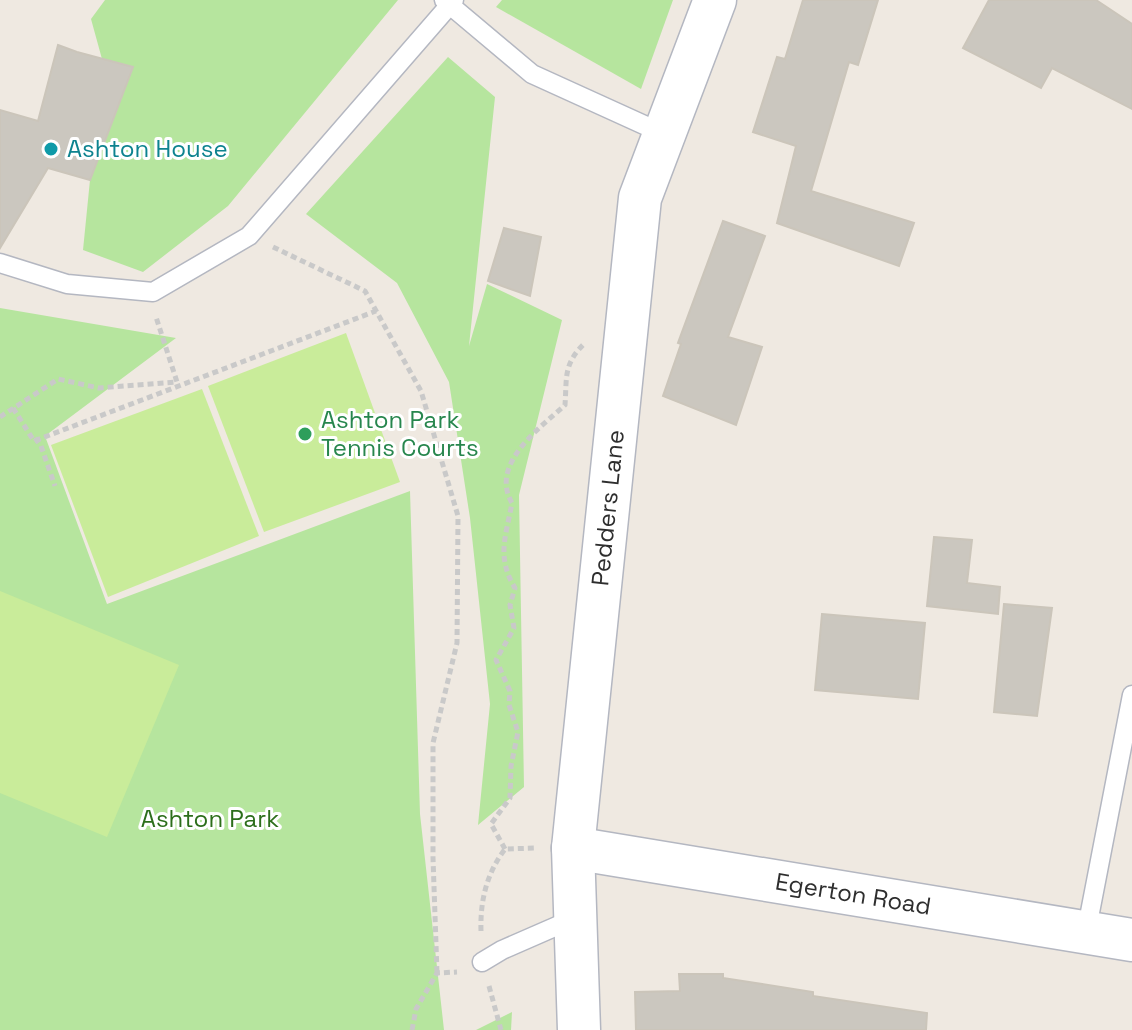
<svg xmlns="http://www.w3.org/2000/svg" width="1132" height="1030" font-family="'Space Grotesk',sans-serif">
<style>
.green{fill:#b6e59e}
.pitch{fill:#c9ec9a}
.building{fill:#cbc7bf;stroke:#cbc5ba;stroke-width:2}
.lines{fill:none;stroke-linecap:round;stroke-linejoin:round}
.service-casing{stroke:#b4b7c1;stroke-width:21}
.tertiary-casing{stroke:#b4b7c1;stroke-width:45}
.path{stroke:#c9c9c9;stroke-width:5;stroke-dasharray:6 4;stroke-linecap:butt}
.service{stroke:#fff;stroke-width:18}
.tertiary{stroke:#fff;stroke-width:42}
.culture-dot{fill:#0f9aa8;stroke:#fff;stroke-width:3}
.leisure-dot{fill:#2e9e5b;stroke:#fff;stroke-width:3}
.labels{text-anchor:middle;stroke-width:6;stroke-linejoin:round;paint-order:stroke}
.culture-label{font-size:24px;fill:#0d838f;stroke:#fff;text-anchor:start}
.leisure-label{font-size:24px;fill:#27864d;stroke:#fff;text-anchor:start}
.street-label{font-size:24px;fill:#2e2e2e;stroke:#fff}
.park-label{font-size:24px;fill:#2c6e1b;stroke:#fff}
</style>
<rect width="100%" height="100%" fill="#efe9e1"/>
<!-- green -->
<g class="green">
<path d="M 105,0 L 398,0 L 228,206 L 143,272 L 83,250 L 90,180 L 133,67 L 102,59 L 91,19 Z"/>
<path d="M 502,0 L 673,0 L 641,89 L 496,7 Z"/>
<path d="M 448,57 L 495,97 L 469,346 L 487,284 L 562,320 L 519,495 L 524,787 L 478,825 L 490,704 L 470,518 L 449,382 L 397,283 L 306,214 Z"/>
<path d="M 0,308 L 176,338 L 45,436 L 107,604 L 410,491 L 420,814 L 444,1030 L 0,1030 Z"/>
<path d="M 512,1012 L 511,1030 L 476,1030 Z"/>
</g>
<!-- pitch -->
<g class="pitch">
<path d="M 346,333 L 400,482 L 264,532 L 208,386 Z"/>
<path d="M 202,389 L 259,536 L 108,597 L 51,445 Z"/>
<path d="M 0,591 L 179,665 L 107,837 L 0,793 Z"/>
</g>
<!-- building -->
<g class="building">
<path d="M 803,0 L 878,0 L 858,65 L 849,62 L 811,191 L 914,223 L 899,266 L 777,223 L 796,146 L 753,132 L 777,57 L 785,59 Z"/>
<path d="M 989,0 L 1096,0 L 1132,24 L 1132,109 L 1052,68 L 1041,88 L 963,48 Z"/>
<path d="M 58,45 L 77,52 L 133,67 L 90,180 L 48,168 L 0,248 L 0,110 L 38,121 Z"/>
<path d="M 723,221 L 765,236 L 728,337 L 762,347 L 736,425 L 663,396 L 681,344 L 678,343 Z"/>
<path d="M 504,228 L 541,237 L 530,296 L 488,281 Z"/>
<path d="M 934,537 L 972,540 L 967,583 L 1000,587 L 998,614 L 927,606 Z"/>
<path d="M 1004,604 L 1052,608 L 1037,716 L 994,712 Z"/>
<path d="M 822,614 L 925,623 L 918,699 L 815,690 Z"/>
<path d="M 679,974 L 723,974 L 723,978 L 813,992 L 813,996 L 927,1013 L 926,1030 L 636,1030 L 635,992 L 680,991 Z"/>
</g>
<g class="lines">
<defs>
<g id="service">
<path d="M 444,0 L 532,74 L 664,134"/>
<path d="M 0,263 L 67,284 L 153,292 L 249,236 L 454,0"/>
<path d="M 1086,933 L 1132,695"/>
<path d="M 482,962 L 502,950 L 573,919"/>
</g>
<g id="tertiary">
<path id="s1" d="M 573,848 L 1132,940"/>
<path id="s2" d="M 579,1030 L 573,848 L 640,198 L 715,0"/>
</g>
</defs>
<!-- service casing -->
<use href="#service" class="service-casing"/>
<!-- tertiary casing -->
<use href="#tertiary" class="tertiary-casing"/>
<!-- path -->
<g class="path">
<path d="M 273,247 L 365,291 L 421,391 L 458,516 L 457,643 L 433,743 L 433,858 L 437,973"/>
<path d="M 13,408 L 34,441 L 376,311"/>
<path d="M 0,417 L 58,379 L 99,388 L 177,382 L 156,317"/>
<path d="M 35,438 L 41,446 L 55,486"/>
<path d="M 505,849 L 491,824 L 510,798 L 511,766 L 518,732 L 509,705 L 510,691 L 496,660 L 514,628 L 510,605 L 515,588 C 496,557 506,536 512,503 C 489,464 540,428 565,405 C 567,377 563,364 585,343"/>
<path d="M 481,931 C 480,900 487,873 505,849 L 536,848"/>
<path d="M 489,986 L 501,1030"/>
<path d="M 412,1030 L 416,1009 L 437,973 L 457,972"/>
</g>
<!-- service -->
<use href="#service" class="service"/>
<!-- tertiary -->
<use href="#tertiary" class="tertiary"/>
</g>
<!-- markers -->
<circle class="culture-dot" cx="51" cy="149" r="8"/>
<circle class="leisure-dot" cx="305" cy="434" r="8"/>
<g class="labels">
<!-- culture labels -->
<g class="culture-label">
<text x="67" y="157">Ashton House</text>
</g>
<!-- leisure labels -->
<g class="leisure-label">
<text x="321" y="428">Ashton Park<tspan x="321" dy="28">Tennis Courts</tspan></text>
</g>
<!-- street labels -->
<g class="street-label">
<text dy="8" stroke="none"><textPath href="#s2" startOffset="524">Pedders Lane</textPath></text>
<text dy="8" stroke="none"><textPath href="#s1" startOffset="284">Egerton Road</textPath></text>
</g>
<!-- park labels -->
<g class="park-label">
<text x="210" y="827">Ashton Park</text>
</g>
</g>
</svg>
